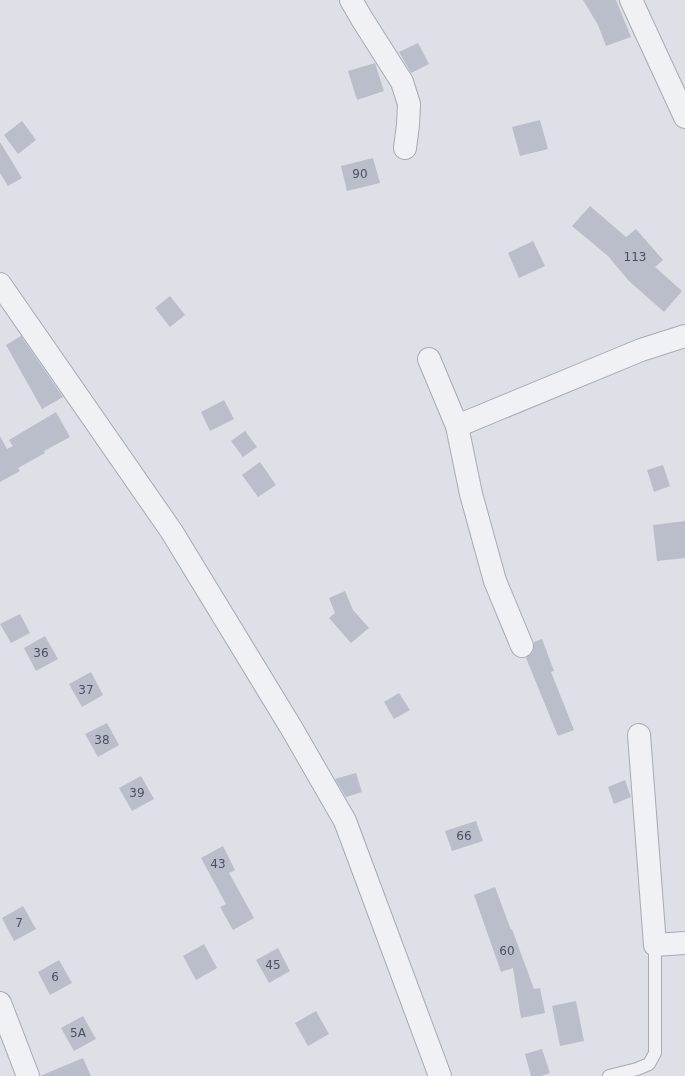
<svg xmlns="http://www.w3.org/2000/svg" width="685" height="1076" font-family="'DejaVu Sans',sans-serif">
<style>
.building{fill:#babeca}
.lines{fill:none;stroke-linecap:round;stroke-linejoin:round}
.lane-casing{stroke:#a6aab4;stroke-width:14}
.street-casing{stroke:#a6aab4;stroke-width:24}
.lane{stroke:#eff1f5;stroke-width:12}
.street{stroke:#eff1f5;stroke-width:22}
.labels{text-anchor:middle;stroke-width:3;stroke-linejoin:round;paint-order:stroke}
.number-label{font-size:12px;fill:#4b5061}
</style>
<rect width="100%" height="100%" fill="#dde0e7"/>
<!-- building -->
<g class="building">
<path d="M 583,0 L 616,0 L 631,37 L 606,46 L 598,25 Z"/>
<path d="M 418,43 L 429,64 L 411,73 L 399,52 Z"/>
<path d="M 375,63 L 384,91 L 357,100 L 348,71 Z"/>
<path d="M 540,120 L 548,149 L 520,156 L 512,127 Z"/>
<path d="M 22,121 L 36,140 L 18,154 L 4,135 Z"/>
<path d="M 0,142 L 22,178 L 8,186 L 0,173 Z"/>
<path d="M 373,158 L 380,183 L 347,191 L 341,166 Z"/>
<path d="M 590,206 L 626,237 L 636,229 L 663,260 L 655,267 L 682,291 L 664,312 L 629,281 L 608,256 L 572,226 Z"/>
<path d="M 533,241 L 545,266 L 519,278 L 508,253 Z"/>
<path d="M 170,296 L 185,315 L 170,327 L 155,308 Z"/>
<path d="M 21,336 L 63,397 L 42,409 L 6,345 Z"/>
<path d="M 224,400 L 234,419 L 210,431 L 201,412 Z"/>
<path d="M 56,412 L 70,437 L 44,451 L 45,453 L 18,468 L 20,471 L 0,482 L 0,436 L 7,449 L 13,446 L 9,440 Z"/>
<path d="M 245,431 L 257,447 L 243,457 L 231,441 Z"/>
<path d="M 260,462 L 276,485 L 258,497 L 242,475 Z"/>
<path d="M 663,465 L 670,486 L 654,492 L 647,470 Z"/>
<path d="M 685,521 L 685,558 L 657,561 L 653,525 Z"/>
<path d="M 345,591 L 353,610 L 369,628 L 351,643 L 329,618 L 335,613 L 329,598 Z"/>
<path d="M 20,614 L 30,633 L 11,643 L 0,624 Z"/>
<path d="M 45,636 L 58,659 L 36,671 L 24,648 Z"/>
<path d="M 542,639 L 554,671 L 551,672 L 574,730 L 558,736 L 526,658 L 532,653 L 534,648 L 534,642 Z"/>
<path d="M 91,672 L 103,695 L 82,707 L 69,684 Z"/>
<path d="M 399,693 L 410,710 L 394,719 L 384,702 Z"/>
<path d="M 107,723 L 119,745 L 98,757 L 85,734 Z"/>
<path d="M 356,773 L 362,792 L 346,797 L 335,779 Z"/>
<path d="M 141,776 L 154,799 L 132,811 L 119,788 Z"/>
<path d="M 625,780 L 631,797 L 614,804 L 608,787 Z"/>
<path d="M 476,821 L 483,841 L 452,851 L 445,831 Z"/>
<path d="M 223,846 L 235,870 L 229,873 L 254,918 L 233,930 L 220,907 L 226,904 L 201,858 Z"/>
<path d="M 495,887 L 511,930 L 512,929 L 534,989 L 540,988 L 545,1013 L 521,1018 L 513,968 L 501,972 L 474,895 Z"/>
<path d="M 23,906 L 36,929 L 14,941 L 2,918 Z"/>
<path d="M 204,944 L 217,968 L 196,980 L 183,956 Z"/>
<path d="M 278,948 L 290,971 L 269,983 L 256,960 Z"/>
<path d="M 59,960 L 72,983 L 50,995 L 38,972 Z"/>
<path d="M 576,1001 L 584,1041 L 560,1046 L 552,1006 Z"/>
<path d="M 316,1011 L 329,1034 L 308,1046 L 295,1023 Z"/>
<path d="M 83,1016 L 96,1039 L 74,1051 L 61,1028 Z"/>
<path d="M 542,1049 L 550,1073 L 541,1076 L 531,1076 L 525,1054 Z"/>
<path d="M 83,1058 L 91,1076 L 40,1076 Z"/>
</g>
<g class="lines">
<defs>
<path id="lane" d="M 609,1076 L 637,1069 L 649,1064 L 655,1053 L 655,945"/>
<g id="street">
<path d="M 351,0 L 362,19 L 402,82 L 409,104 L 408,125 L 405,148"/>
<path d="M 631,0 L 685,117"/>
<path d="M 0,284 L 172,532 L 292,729 L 345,821 L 440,1076"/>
<path d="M 429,359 L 457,426 L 471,494 L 495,581 L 522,646"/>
<path d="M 457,426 L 641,350 L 685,336"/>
<path d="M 639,735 L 655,945 L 685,943"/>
<path d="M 0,1003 L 28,1076"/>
</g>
</defs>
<!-- lane casing -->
<use href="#lane" class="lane-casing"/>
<!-- street casing -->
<use href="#street" class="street-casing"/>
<!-- lane -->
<use href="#lane" class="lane"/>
<!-- street -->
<use href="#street" class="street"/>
</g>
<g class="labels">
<!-- number labels -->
<g class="number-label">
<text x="360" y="178">90</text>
<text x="635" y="261">113</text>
<text x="41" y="657">36</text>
<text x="86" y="694">37</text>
<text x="102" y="744">38</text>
<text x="137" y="797">39</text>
<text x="464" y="840">66</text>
<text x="218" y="868">43</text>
<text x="19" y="927">7</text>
<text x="507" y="955">60</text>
<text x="273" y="969">45</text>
<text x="55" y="981">6</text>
<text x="78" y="1037">5А</text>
</g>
</g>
</svg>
